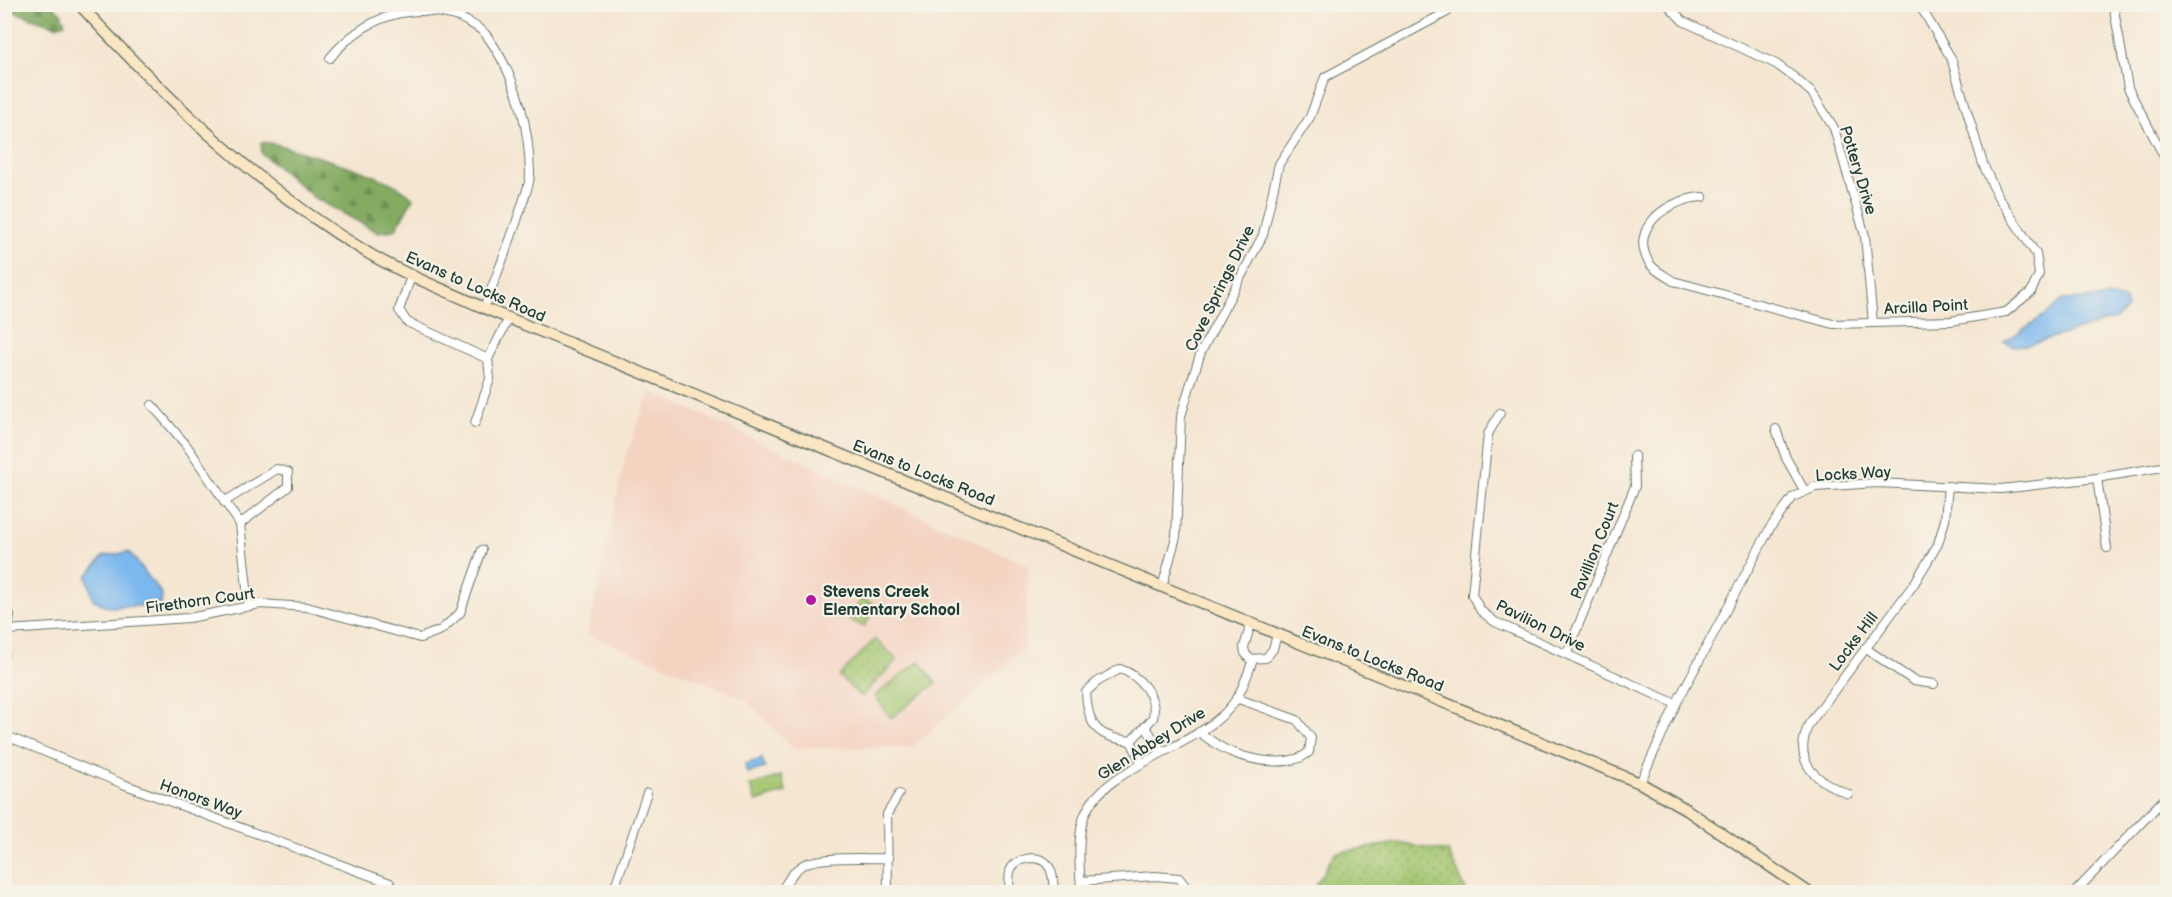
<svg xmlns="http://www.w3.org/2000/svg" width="2172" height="897" font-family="'Balsamiq Sans',sans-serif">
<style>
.built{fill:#f4d3c1}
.green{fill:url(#green-dots);stroke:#628252;stroke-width:1.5}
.forest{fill:url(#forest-firs);stroke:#51744b;stroke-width:1.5}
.pitch{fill:#a4c66f;stroke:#628252;stroke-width:1.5}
.water{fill:#7bb8ee;stroke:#4d7a91;stroke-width:1.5}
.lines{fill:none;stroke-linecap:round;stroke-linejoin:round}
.street-casing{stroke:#6a786b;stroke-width:10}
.secondary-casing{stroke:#6a786b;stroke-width:13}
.street{stroke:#fff;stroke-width:8}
.secondary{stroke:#fbe6c4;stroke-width:10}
.poi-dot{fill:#b5179e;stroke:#f7f3e8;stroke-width:2}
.labels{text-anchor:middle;stroke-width:4.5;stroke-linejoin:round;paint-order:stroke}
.street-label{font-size:16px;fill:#1f3d34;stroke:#f7f3e8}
.poi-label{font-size:16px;font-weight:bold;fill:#1f3d34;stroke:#f7f3e8;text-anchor:start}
</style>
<defs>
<pattern id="green-dots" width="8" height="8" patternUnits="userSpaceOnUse" patternTransform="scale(1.5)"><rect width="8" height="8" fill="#a4c66f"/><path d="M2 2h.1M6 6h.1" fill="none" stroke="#85a25c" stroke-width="1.8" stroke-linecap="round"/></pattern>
<pattern id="forest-firs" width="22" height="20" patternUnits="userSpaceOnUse" patternTransform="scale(1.5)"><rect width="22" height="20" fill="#83ab62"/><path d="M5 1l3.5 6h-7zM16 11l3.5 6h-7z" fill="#6b8c52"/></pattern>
</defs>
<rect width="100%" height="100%" fill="#f7f3e8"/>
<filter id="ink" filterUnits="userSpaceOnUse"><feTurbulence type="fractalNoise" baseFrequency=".0167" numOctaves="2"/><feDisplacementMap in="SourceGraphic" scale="12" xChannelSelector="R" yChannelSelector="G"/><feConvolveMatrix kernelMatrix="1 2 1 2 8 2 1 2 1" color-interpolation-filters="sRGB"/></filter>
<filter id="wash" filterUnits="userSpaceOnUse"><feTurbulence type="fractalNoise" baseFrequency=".008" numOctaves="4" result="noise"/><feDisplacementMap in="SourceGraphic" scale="24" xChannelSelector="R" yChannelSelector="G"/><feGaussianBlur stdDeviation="1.35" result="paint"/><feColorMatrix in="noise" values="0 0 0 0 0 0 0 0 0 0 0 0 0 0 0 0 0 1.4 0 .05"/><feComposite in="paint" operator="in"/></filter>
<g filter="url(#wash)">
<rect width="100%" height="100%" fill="#f5e6d2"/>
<!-- built -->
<path class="built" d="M 650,391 L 1029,566 L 1025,648 L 912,747 L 793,748 L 744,698 L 588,634 L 625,458 Z"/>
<!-- green -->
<g class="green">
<path d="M 875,639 L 897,660 L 861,697 L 839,676 Z"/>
<path d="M 1398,843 L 1448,852 L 1467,892 L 1315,892 L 1317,883 L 1335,853 Z"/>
</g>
<!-- forest -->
<g class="forest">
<path d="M 5,4 L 52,5 L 61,13 L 65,23 L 56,26 L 5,9 Z"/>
<path d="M 261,142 L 276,144 C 308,155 393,175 413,198 L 395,230 L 377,232 L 313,197 L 262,154 Z"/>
</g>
<!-- pitch -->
<g class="pitch">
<path d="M 862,598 L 876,606 L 864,627 L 849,619 Z"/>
<path d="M 920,661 L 936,683 L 891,718 L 875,696 Z"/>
<path d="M 781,776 L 786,792 L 756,802 L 750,786 Z"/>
</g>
<!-- water -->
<g class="water">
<path d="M 2113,297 L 2125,300 L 2127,309 L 2115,319 L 2027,345 L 2013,346 L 2004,342 L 2048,313 L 2063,300 Z"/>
<path d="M 129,552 L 162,594 L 161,605 L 108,607 L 93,599 L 87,576 L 104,556 Z"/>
<path d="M 762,759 L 765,768 L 747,773 L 745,764 Z"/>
</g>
</g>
<g filter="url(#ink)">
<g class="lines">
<defs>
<g id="street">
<path d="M 1667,4 L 1683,21 L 1776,64 L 1795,78 L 1812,93 L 1834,128 L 1865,236 L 1873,323"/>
<path d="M 2113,4 L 2128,88 L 2168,164"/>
<path d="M 330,58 C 363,18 410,0 461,18 C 469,23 482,28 487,36 C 516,76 529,125 530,174 C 530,184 525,195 522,205 C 511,240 497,274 484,308"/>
<path d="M 1703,197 C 1671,198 1626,227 1650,264 C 1655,271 1666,276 1673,281 L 1833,324 L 1951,321 L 2006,312 L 2031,292 L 2039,274 L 2036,254 L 1997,195 L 1983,164 L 1951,58 L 1919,4"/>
<path d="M 412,274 L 399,310 L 407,322 L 488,359"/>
<path d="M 152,405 L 187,446 L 240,524 L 249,606"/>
<path d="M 1500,413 L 1488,434 L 1472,595 L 1481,611 L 1495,622 L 1676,704"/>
<path d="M 475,423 L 490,379 L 488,359 L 509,318"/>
<path d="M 1776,429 L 1786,458 L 1804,490"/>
<path d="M 2097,478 L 2107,548"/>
<path d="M 224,502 L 277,469 L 288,472 L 288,487 L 240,524"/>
<path d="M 1162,587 L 1176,537 L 1181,416 L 1190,386 L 1201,352 L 1263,235 L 1279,164 L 1310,117 L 1325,77 L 1447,12"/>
<path d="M 4,602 L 10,616 L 4,656"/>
<path d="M 1251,624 L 1244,647 L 1245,653 L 1250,659 L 1266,658 L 1273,649 L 1277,635"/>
<path d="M 8,630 L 189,618 L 260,604 L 307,607 L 420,638 L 441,630 L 460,613 L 482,550"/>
<path d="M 1865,648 L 1914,681 L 1934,684"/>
<path d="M 1567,653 L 1635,486 L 1634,456"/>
<path d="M 1145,726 L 1162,752"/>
<path d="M 1199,732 C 1209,739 1220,748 1231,752 C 1253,761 1291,768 1309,752 L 1311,738 L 1297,720 L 1236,698"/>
<path d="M 4,735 L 123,784 L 390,883"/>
<path d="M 1131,741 L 1153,718 C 1158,697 1139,675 1120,669 L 1097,682 L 1086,692 C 1088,727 1097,737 1131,741 L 1142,764"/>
<path d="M 1640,783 L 1676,704 L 1770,528 L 1793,497 L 1815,487 L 1877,483 L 2001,489 L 2097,478 L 2168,466"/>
<path d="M 1848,794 C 1814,780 1792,762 1809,724 L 1914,584 L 1938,544 L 1945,520 L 1948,486"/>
<path d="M 1081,881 L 1155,876 L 1179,878 L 1190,892"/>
<path d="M 613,892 L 647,793"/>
<path d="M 782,892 C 786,882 791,873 801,866 C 816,855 869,859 889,858"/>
<path d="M 888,892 L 887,814 L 899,794"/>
<path d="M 1009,892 C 1010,885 1008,875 1011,869 C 1017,857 1040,854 1048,865 C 1054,873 1053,883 1054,892"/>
<path d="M 1081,892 C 1080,870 1077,842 1083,820 C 1098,765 1204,748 1235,701 C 1243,689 1248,673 1253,660"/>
<path d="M 2075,892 L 2168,795"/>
</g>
<path id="secondary" d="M 79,4 C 168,100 255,185 368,253 C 404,275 446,290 484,308 L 1640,783 L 1684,808 L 1808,892"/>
</defs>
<!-- street casing -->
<use href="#street" class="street-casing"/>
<!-- secondary casing -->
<use href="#secondary" class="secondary-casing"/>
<!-- street -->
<use href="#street" class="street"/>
<!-- secondary -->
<use href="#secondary" class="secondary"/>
</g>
</g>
<!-- markers -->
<circle class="poi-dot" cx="811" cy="600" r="6"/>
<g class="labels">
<!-- street labels -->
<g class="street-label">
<text transform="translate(1859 170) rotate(73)" y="6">Pottery Drive</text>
<text transform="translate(476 286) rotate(24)" y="6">Evans to Locks Road</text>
<text transform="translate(1219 288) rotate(-64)" y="6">Cove Springs Drive</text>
<text transform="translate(1926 306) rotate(-3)" y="6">Arcilla Point</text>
<text transform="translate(924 472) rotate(22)" y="6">Evans to Locks Road</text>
<text transform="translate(1853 473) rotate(-3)" y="6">Locks Way</text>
<text transform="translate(1594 550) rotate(-68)" y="6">Pavillion Court</text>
<text transform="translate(200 600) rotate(-8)" y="6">Firethorn Court</text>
<text transform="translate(1541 625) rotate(26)" y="6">Pavilion Drive</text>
<text transform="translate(1853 641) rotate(-53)" y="6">Locks Hill</text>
<text transform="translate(1373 658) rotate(22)" y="6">Evans to Locks Road</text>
<text transform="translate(1151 743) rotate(-32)" y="6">Glen Abbey Drive</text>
<text transform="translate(201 798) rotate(20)" y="6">Honors Way</text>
</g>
<!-- poi labels -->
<g class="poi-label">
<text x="823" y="597">Stevens Creek<tspan x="823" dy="18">Elementary School</tspan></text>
</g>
</g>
<!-- margin -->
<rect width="2172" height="897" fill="none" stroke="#f7f3e8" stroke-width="24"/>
</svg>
